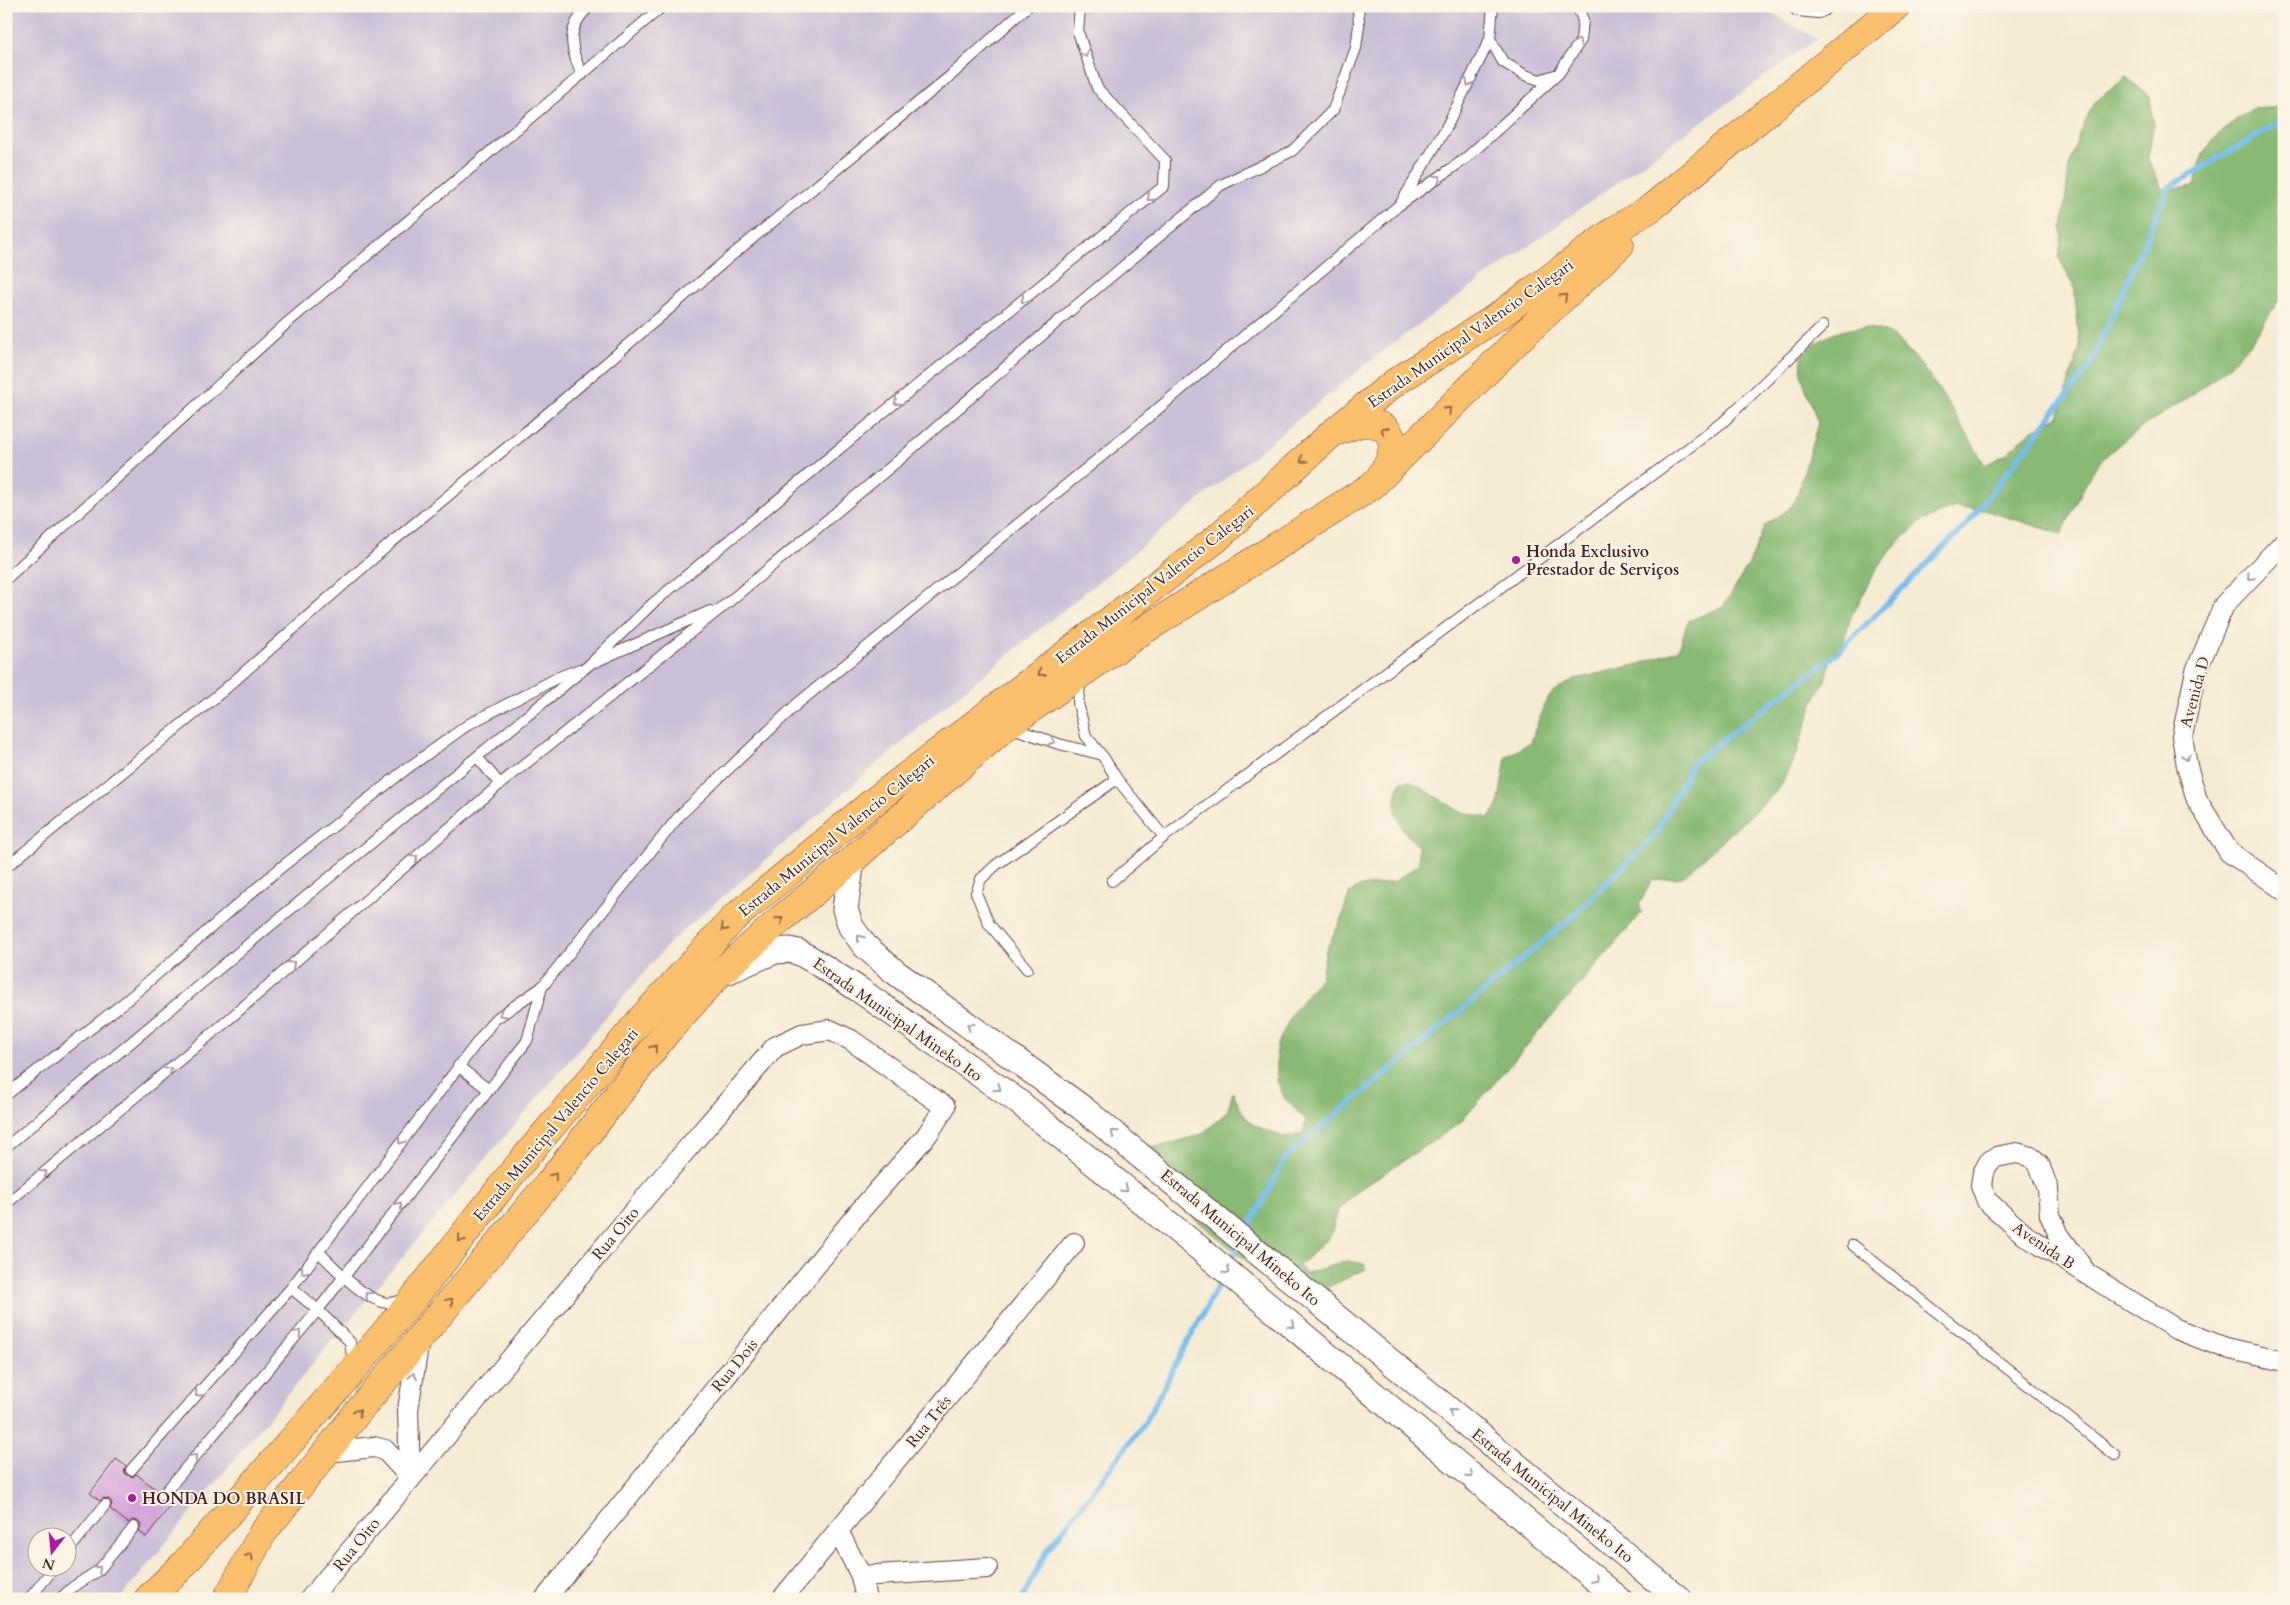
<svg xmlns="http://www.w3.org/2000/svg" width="2290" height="1605" font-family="Cardo,serif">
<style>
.industrial{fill:#c9bfd7;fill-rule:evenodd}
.forest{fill:#89ba74;stroke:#6a6c50}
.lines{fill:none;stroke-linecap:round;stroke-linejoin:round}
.stream{stroke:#76bdee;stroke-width:5.5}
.building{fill:#d29ed9}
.service-casing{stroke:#643e44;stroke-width:12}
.minor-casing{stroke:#643e44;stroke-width:22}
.tertiary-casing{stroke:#643e44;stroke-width:27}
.primary-casing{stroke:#643e44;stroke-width:29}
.service{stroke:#fff;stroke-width:10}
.minor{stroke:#fff;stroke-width:20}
.tertiary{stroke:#fff;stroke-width:25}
.primary{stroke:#f9bf6d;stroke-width:28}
.oneway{stroke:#ae9aa0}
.oneway2{stroke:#996749}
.poi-dot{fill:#b5179e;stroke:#fcf5e5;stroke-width:2}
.labels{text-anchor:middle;stroke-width:4;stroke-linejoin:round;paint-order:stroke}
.street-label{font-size:16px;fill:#4a1f2b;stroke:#fcf5e5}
.poi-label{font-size:16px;font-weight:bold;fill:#4a1f2b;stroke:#fcf5e5;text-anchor:start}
</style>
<rect width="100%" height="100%" fill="#fcf5e5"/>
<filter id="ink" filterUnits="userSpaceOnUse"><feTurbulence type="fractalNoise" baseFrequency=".02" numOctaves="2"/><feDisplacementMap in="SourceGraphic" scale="10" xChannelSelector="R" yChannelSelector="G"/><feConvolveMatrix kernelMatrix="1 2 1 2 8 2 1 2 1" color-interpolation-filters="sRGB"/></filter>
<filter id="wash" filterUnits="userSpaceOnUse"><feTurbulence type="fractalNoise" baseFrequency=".0096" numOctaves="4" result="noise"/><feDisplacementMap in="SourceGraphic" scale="20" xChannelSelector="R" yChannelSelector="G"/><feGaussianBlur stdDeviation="1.12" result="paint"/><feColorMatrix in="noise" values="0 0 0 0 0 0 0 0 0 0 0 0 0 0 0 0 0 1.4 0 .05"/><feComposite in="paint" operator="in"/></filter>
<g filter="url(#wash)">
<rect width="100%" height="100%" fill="#f5ebd3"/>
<!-- industrial -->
<path class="industrial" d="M 6,6 L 1759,6 L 1817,39 L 1389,346 L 934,715 L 670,942 L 329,1344 L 120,1599 L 6,1599 ZM 38,1538 L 68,1538 L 68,1568 L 38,1568 Z"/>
<!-- forest -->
<path class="forest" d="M 2126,77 L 2150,96 L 2153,126 L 2148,160 L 2163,189 L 2194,186 L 2203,153 L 2222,130 L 2252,109 L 2284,107 L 2284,290 C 2266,324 2241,359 2210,382 C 2173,409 2130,430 2099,463 C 2088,475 2070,517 2062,534 L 1984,510 L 1955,507 L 1922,521 L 1897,543 L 1878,567 L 1851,617 L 1842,647 L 1832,656 L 1825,680 L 1814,701 L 1797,752 L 1780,788 L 1683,877 L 1652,880 L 1639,905 L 1642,912 L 1460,1123 L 1360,1189 L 1338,1210 L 1331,1235 L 1298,1267 L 1306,1273 L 1348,1261 L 1364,1264 L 1366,1269 L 1297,1302 L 1136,1171 L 1128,1155 L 1133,1148 L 1163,1146 L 1202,1134 L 1227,1112 L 1233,1092 C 1247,1127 1253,1125 1286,1138 L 1303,1133 L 1306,1120 L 1285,1099 L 1277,1081 L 1277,1045 L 1293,1012 L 1321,977 L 1326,950 L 1342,918 L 1349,893 L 1359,887 L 1394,882 L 1419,864 L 1418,846 C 1397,826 1391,811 1400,782 L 1410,781 L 1461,812 L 1489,818 L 1498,806 L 1506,757 L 1531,742 L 1544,704 L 1554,691 L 1575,679 L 1640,664 L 1679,649 L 1688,621 L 1723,607 L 1749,564 L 1765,525 L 1789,509 L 1796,499 L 1818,423 L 1801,375 L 1802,354 C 1823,335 1856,320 1885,332 C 1918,346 1966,433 1985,465 L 2006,454 L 2030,432 L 2058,417 L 2080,347 L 2074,286 L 2059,258 L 2069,166 L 2079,134 L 2094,103 Z"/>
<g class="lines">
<!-- stream -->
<g class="stream">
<path d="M 1245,1235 L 1286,1157 L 1570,919 L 1655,835 L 1693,762 L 1834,656 L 1966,525 L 2089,367 L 2169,187 L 2284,120"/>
<path d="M 1228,1266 L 1239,1245"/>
<path d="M 1022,1599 L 1045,1554 L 1145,1422 L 1223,1276"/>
</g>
</g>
<g id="blocks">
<!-- building -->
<path class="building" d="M 116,1459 L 126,1466 L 124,1472 L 127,1475 L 133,1477 L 136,1474 L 158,1491 L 156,1497 L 159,1501 L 165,1502 L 169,1499 L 173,1502 L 146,1537 L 139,1531 L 141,1525 L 138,1521 L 132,1520 L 128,1523 L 110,1509 L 112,1503 L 109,1499 L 103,1498 L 100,1501 L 90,1493 Z"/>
</g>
</g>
<g filter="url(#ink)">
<use href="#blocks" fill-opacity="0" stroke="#643e44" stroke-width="1"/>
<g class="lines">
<defs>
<g id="service">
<path d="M 1490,39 L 1503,62 L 1525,75 L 1540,80 L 1555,75"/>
<path d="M 582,75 C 570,48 565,28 590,6"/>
<path d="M 1402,201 L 1446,128 L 1490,39 L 1493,6"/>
<path d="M 6,579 L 287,323 L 663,6"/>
<path d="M 595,662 L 710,611"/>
<path d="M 1081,678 L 1078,703 L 1086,736 L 1104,758 L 1117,779 L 1164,837"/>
<path d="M 1009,727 L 1059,744 L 1099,754"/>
<path d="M 477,757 L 500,784"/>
<path d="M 6,867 L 224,690 L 392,542 L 528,430 L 731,256 L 949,77 L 1028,6"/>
<path d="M 1112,881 L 1164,837 L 1722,423 L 1823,326"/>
<path d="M 1027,969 L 989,924 L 976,893 L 981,879 L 996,865 L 1117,779"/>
<path d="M 458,1066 L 489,1090"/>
<path d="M 6,1095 L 126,1001 L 279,869 L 405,770 L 469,724 L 559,677 L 580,669"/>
<path d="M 6,1147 L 264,931 L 589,665 L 652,604 L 879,416 L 1164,186 L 1165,160 L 1097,88 L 1078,32 L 1080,6"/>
<path d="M 6,1204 L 221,1026 L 500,784 L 725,605 L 899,460 L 1078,304 L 1221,185 L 1292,151 L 1333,110 L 1356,48 L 1359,25 L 1358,6"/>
<path d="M 1853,1245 L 2115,1455"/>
<path d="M 319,1252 C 335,1268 364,1300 387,1303 C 393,1303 400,1301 406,1299"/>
<path d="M 291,1288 L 318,1310 L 350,1342 L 353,1363"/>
<path d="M 131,1470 L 291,1288 L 494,1020 L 542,987 L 680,815 L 797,704 L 1114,446 L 1398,206 L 1465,159 L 1559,73 L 1581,40 L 1583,20 L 1577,6"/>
<path d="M 163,1495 L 318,1310 L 527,1041 L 542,987"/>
<path d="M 68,1551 L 105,1505"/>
<path d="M 29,1599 L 54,1568"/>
<path d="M 60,1599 L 73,1587 L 99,1570 L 134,1527"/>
</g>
<g id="minor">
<path d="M 1799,6 L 1818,8 L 1822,6"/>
<path d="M 2284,542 L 2224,605 L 2196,671 L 2182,736 L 2187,766 L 2197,800 L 2229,852 L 2284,890"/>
<path d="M 2087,1274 L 2059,1235 L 2050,1215 L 2048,1189 L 2039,1164 L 2031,1157 L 2017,1153 L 1996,1157 L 1989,1162 L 1983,1173 L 1981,1185 L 1987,1201 L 2026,1236 L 2176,1329 L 2226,1348 L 2284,1361"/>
<path d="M 327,1452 L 374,1447 L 385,1450 L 410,1477"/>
<path d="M 410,1477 L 408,1410 L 419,1340"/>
<path d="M 838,1531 L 861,1576 L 866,1599"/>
<path d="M 861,1576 L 987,1568"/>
<path d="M 310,1599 L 650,1192 L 775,1047 L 802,1034 L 830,1030 L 851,1040 L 945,1107 L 927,1135 L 859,1212 L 545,1599"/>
<path d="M 782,1599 L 1074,1243"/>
</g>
<g id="tertiary">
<path d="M 852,860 L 845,909 L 851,927 L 865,946 L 895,972 L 1081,1107 L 1679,1599"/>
<path d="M 726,972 L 775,951 L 789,950 L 798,952 L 811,959 L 858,989 L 1016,1100 L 1199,1248 L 1619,1599"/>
</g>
<g id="primary">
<path d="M 1338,431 C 1347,428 1355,424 1364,423 C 1397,422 1399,452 1382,473"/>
<path d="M 148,1599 L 183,1565 L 354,1369 L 414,1298 L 513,1172 L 644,1016 L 734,918 L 873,802 L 1215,540 L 1330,435 L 1394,383 L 1500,315 L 1615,230 L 1651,208 L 1896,6"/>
<path d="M 227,1599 L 262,1534 L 357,1413 L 550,1182 L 665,1034 L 718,975 L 781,919 L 852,860 L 1006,726 L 1138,634 L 1372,486 L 1521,337 L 1620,245"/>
</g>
</defs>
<!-- service casing -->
<use href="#service" class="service-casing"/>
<!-- minor casing -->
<use href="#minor" class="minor-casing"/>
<!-- tertiary casing -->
<use href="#tertiary" class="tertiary-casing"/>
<!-- primary casing -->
<use href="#primary" class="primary-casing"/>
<!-- service -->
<use href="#service" class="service"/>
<!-- minor -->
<use href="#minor" class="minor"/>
<!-- tertiary -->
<use href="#tertiary" class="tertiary"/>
<!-- primary -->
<use href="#primary" class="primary"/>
</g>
<!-- one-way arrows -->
<defs><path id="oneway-chevron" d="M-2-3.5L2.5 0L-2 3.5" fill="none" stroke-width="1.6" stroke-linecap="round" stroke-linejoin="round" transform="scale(1.25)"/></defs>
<g class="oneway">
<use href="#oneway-chevron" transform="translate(1578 42) rotate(-66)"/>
<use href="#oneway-chevron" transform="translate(1085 54) rotate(71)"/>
<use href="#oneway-chevron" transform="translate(1469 83) rotate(117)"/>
<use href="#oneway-chevron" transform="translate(1438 178) rotate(-35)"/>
<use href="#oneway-chevron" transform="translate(1150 198) rotate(141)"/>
<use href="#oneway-chevron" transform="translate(1024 300) rotate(141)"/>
<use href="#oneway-chevron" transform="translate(897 402) rotate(141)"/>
<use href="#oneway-chevron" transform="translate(2250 577) rotate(133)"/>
<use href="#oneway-chevron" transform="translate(1052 741) rotate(18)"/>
<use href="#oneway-chevron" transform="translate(2186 757) rotate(81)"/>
<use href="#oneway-chevron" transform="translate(415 858) rotate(-41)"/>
<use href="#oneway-chevron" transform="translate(860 938) rotate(-126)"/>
<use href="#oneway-chevron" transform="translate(292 964) rotate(-41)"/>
<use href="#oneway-chevron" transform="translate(502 1014) rotate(146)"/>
<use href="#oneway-chevron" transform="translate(970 1026) rotate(-144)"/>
<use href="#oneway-chevron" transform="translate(169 1070) rotate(-40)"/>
<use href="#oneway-chevron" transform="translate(998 1088) rotate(35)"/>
<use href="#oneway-chevron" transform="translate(1114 1133) rotate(-141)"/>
<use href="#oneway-chevron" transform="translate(401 1141) rotate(127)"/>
<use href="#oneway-chevron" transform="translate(44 1173) rotate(-40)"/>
<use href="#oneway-chevron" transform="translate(1125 1189) rotate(39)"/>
<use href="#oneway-chevron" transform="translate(399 1205) rotate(-52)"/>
<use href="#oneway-chevron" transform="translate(304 1271) rotate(128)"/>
<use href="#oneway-chevron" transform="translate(1227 1271) rotate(40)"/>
<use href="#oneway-chevron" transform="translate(368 1295) rotate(-144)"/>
<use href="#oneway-chevron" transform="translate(1292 1325) rotate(40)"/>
<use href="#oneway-chevron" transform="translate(298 1333) rotate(-50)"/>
<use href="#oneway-chevron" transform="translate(413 1376) rotate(-81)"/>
<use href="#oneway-chevron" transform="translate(198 1394) rotate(131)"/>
<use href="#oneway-chevron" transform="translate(1452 1412) rotate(-141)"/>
<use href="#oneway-chevron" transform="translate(194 1457) rotate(-50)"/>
<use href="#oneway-chevron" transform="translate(1470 1475) rotate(40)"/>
<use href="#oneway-chevron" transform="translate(98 1569) rotate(-43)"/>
<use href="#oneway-chevron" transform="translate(1595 1579) rotate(40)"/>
</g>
<g class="oneway2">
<use href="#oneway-chevron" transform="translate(1564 297) rotate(-43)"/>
<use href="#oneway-chevron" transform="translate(1448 410) rotate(-46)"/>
<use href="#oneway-chevron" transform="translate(1384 430) rotate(-143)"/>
<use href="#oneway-chevron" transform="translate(1303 460) rotate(138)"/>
<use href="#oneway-chevron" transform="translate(1041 673) rotate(143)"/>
<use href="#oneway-chevron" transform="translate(780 920) rotate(-41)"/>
<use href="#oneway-chevron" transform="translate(724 928) rotate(133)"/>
<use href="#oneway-chevron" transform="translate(654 1048) rotate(-52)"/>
<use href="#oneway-chevron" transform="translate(554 1176) rotate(-52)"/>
<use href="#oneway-chevron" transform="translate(461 1239) rotate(128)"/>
<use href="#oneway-chevron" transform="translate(450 1301) rotate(-50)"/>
<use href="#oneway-chevron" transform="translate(358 1412) rotate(-51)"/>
<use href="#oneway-chevron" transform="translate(250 1556) rotate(-60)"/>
</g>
</g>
<!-- markers -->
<g class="poi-dot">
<circle cx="1516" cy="560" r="5"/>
<circle cx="132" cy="1498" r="5"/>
</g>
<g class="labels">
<!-- street labels -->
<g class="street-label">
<text transform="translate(1470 333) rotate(-35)" y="6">Estrada Municipal Valencio Calegari</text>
<text transform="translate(1154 584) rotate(-38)" y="6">Estrada Municipal Valencio Calegari</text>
<text transform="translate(2194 692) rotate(-75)" y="6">Avenida D</text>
<text transform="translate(836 835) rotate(-39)" y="6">Estrada Municipal Valencio Calegari</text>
<text transform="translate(898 1019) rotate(35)" y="6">Estrada Municipal Mineko Ito</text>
<text transform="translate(555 1124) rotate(-50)" y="6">Estrada Municipal Valencio Calegari</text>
<text transform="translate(615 1233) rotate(-50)" y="6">Rua Oito</text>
<text transform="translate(1241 1237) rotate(40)" y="6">Estrada Municipal Mineko Ito</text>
<text transform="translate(2044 1245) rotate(34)" y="6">Avenida B</text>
<text transform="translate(734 1365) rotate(-51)" y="6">Rua Dois</text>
<text transform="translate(928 1421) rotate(-51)" y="6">Rua Três</text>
<text transform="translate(1553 1495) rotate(39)" y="6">Estrada Municipal Mineko Ito</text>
<text transform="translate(356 1544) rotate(-51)" y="6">Rua Oito</text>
</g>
<!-- poi labels -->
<g class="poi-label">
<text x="1526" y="557">Honda Exclusivo<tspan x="1526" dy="18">Prestador de Serviços</tspan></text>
<text x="142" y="1504">HONDA DO BRASIL</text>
</g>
</g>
<!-- margin -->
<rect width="2290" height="1605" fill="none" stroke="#fcf5e5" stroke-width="25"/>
<!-- north arrow -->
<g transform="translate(52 1552) rotate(196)"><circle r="24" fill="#fcf5e5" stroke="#b59f9b"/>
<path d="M0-4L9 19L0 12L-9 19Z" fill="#b5179e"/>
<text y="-8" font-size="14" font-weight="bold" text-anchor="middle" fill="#4a1f2b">N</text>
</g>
</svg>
